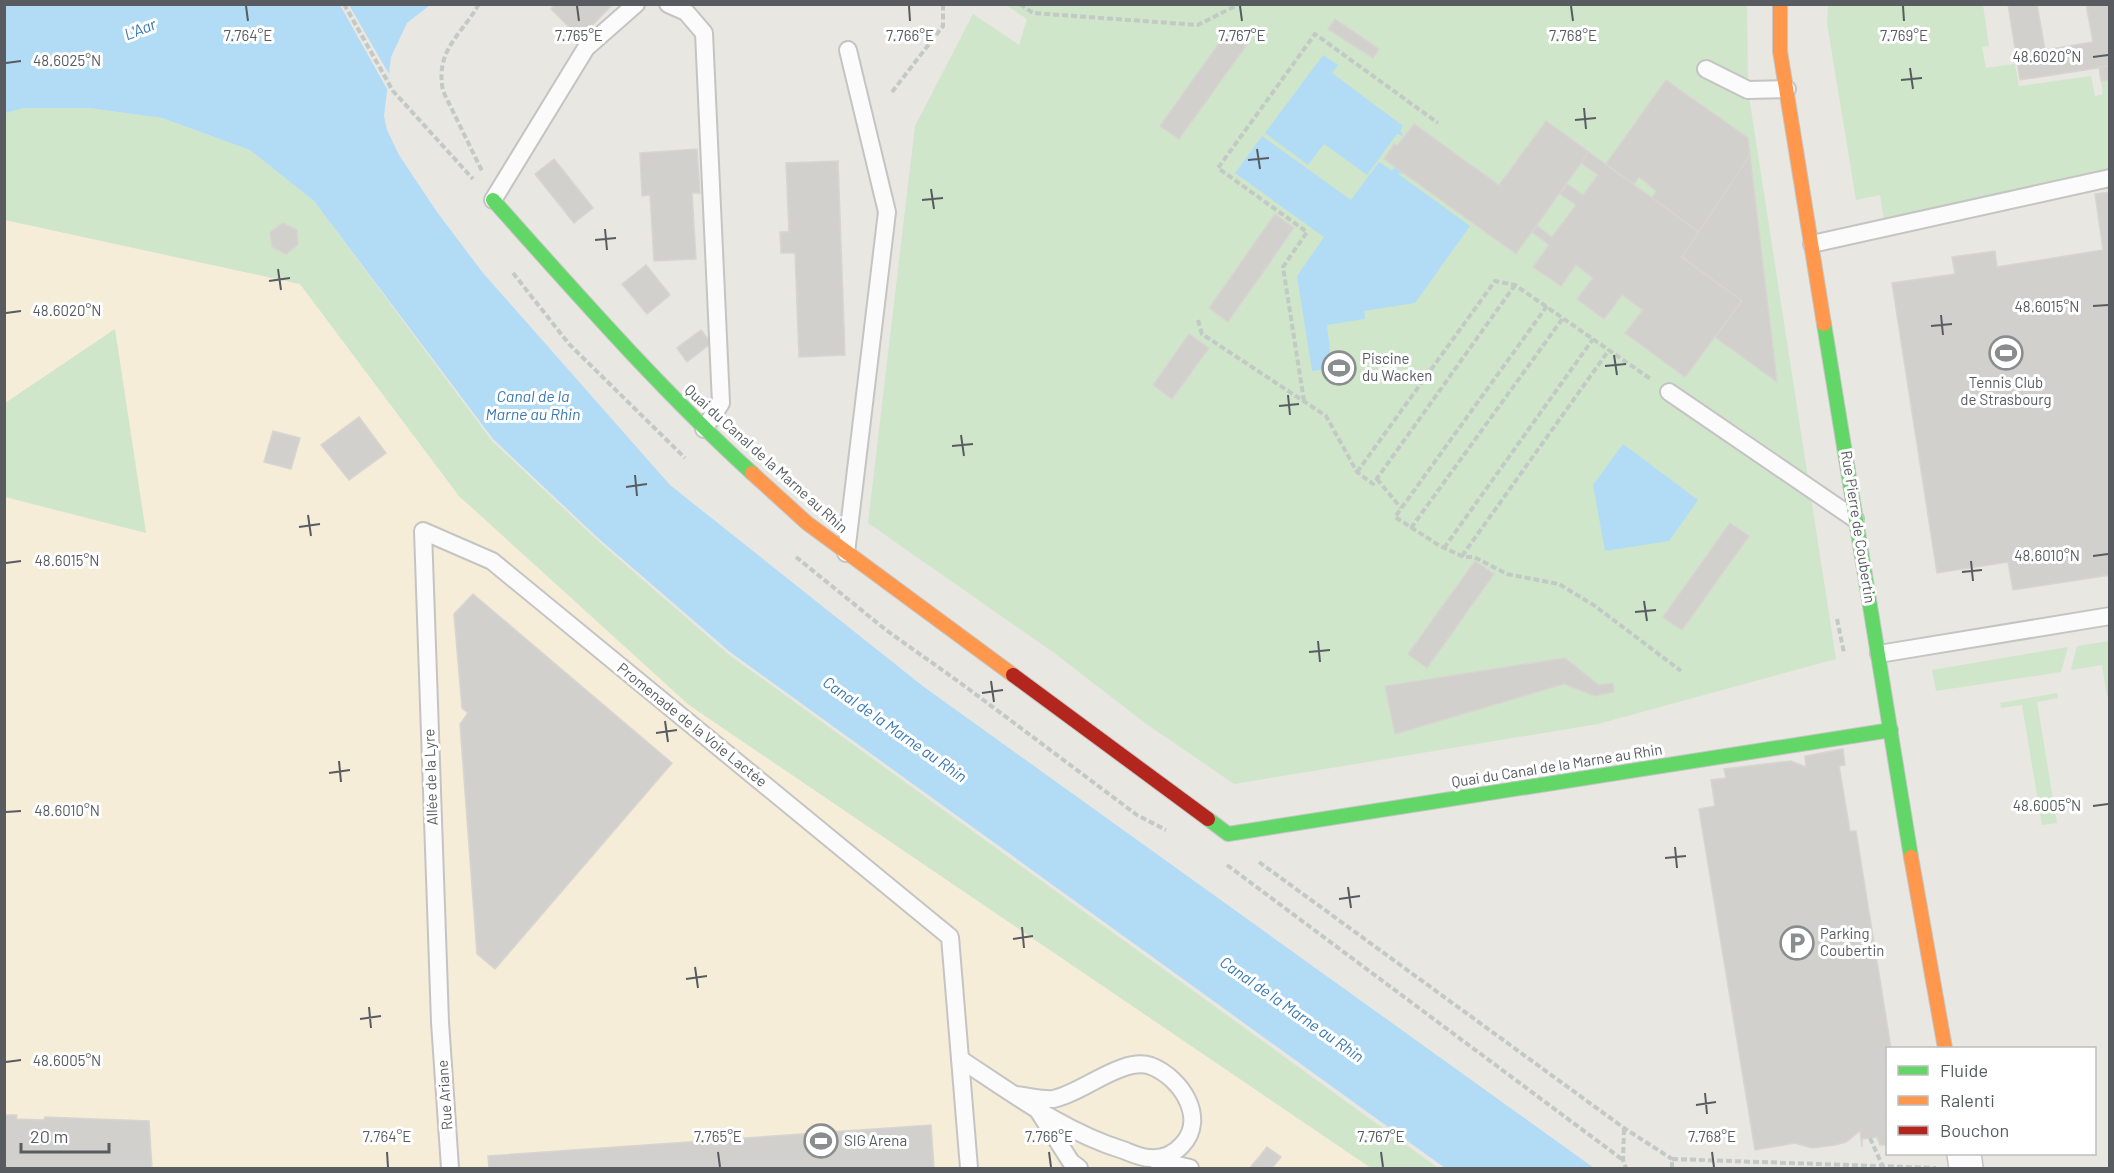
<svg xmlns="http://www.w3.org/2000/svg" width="2114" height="1173" font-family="Barlow,sans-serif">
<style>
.commercial{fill:#f5edd8}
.green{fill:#cfe6cb}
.water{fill:#b2dcf6}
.pier{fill:#e8e7e2}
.building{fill:#d1d0cd;stroke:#d8d5d1;stroke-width:1.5}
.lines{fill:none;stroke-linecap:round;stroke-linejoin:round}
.lane-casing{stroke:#c4c4c3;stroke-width:20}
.street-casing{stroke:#c4c4c3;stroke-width:36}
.fast-casing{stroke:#c5c6c5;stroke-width:16}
.slow-casing{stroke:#c5c6c5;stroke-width:16}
.jam-casing{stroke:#c5c6c5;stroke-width:16}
.path{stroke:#c3c9c5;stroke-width:4;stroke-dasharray:6 3;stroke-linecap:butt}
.lane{stroke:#fcfbfb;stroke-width:16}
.street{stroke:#fcfbfb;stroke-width:33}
.fast{stroke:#63d668;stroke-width:14}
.slow{stroke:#ff974d;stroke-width:14}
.jam{stroke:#b3261e;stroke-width:14}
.ticks{fill:none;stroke:#585c60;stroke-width:2}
.labels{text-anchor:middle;stroke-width:6;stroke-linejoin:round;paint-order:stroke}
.poi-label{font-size:15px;fill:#585c60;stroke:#fff;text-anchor:start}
.street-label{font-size:15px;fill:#585c60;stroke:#fff}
.water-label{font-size:16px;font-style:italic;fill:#3778b3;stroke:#fff}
.ticks-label{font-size:15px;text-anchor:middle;fill:#585c60;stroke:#fff;stroke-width:6;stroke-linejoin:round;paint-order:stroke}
</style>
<rect width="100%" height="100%" fill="#e8e7e2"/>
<!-- commercial -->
<path class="commercial" d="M 5,220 L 300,284 L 459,496 L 689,705 L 1371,1168 L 5,1168 Z"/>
<!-- green -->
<g class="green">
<path d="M 1006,5 L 1747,5 L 1748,90 L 1836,659 L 1598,724 L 1234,784 L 1145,723 L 1057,655 L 868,523 L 915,126 L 973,14 L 1019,45 L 1027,19 Z"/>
<path d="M 1828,5 L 1983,5 L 1989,46 L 1982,47 L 1986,68 L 2015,64 L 2019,86 L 2091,76 L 2095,96 L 2103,94 L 2101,81 L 2109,80 L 2109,171 L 1884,220 L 1880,195 L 1856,200 L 1827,23 Z"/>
<path d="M 24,108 L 89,108 L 162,118 L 250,150 L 314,201 L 492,441 L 597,540 L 728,654 L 1438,1168 L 1371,1168 L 689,705 L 459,496 L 300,284 L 5,220 L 4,113 Z"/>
<path d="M 115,329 L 146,533 L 5,497 L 5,403 Z"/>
<path d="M 2109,641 L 2109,695 L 2107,696 L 2102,665 L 2071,670 L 2077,646 Z"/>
<path d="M 2068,647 L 2061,672 L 1936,691 L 1932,670 Z"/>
<path d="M 2057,693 L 2058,698 L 2037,702 L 2057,823 L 2042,825 L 2022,705 L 2001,708 L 2000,703 Z"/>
</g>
<!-- water -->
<g class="water">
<path d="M 4,5 L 430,5 L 407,23 L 391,57 L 384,116 L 387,130 L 399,155 L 437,212 L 483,273 L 670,485 L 924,687 L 1594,1168 L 1445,1168 L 730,652 L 598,538 L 493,439 L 314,201 L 250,150 L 162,118 L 89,108 L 24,108 L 5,113 Z"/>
<path d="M 1323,55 L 1338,65 L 1332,73 L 1403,126 L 1400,131 L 1403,134 L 1402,136 L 1397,134 L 1367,175 L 1324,144 L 1308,165 L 1265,133 Z"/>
<path d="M 1262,136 L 1351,200 L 1379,162 L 1392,171 L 1396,165 L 1405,172 L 1402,174 L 1397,173 L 1470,226 L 1415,303 L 1364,311 L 1365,319 L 1327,325 L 1332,368 L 1312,371 L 1297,276 L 1324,237 L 1235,173 Z"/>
<path d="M 1623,444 L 1698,500 L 1669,541 L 1605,551 L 1593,485 Z"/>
</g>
<!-- pier -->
<path class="pier" d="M 340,5 L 349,5 L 389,74 L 387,89 Z"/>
<!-- building -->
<g class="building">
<path d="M 555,4 L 613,4 L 580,38 L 551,9 Z"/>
<path d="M 2008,4 L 2037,4 L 2045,50 L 2093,42 L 2086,4 L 2110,4 L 2110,66 L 2020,80 Z"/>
<path d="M 1335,19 L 1379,49 L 1373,58 L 1328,29 Z"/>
<path d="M 1227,32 L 1246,46 L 1179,139 L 1160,126 Z"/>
<path d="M 2110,66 L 2110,80 L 2101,81 L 2099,67 Z"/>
<path d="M 1666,80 L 1748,138 L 1750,155 L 1700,233 L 1652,198 L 1656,191 L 1639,177 L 1634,184 L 1606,164 Z"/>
<path d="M 1546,121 L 1589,152 L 1516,254 L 1384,159 L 1394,144 L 1397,146 L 1414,124 L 1499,185 Z"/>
<path d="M 697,149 L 700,193 L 692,193 L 696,259 L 654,261 L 650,195 L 642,196 L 640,153 Z"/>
<path d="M 1589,152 L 1700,233 L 1682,257 L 1742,301 L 1685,377 L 1625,333 L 1643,310 L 1622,295 L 1604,319 L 1577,299 L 1593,278 L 1576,265 L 1561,286 L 1533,267 L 1549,245 L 1532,232 L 1537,226 L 1552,237 L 1576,205 L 1560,194 L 1567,184 L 1583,195 L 1598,175 L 1581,163 Z"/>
<path d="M 1750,155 L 1765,281 L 1777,382 L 1715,337 L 1742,301 L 1682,257 Z"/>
<path d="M 554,159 L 593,208 L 574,223 L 535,174 Z"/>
<path d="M 838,161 L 845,355 L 799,357 L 795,253 L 781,253 L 780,232 L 789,232 L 786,163 Z"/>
<path d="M 2110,192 L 2110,575 L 2013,590 L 2008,562 L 1937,573 L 1892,283 L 1955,274 L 1952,257 L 1995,251 L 1997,267 L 2103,250 L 2095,194 Z"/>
<path d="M 1275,214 L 1294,228 L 1228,322 L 1209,308 Z"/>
<path d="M 283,223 L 297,230 L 298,245 L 286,254 L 272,247 L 270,232 Z"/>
<path d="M 646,265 L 670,295 L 647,314 L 622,284 Z"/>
<path d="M 701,330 L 711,343 L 687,362 L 677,348 Z"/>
<path d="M 1189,334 L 1209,348 L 1172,399 L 1153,385 Z"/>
<path d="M 359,417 L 386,453 L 349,480 L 321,445 Z"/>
<path d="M 273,431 L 300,438 L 291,469 L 264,462 Z"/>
<path d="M 1730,523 L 1749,536 L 1682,630 L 1663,617 Z"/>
<path d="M 1475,561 L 1494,574 L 1427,668 L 1408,654 Z"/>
<path d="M 473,594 L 672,763 L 495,969 L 477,954 L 460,724 L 468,713 L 462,708 L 454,614 Z"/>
<path d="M 1565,658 L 1599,685 L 1613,683 L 1614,692 L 1595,696 L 1564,684 L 1395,734 L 1385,686 Z"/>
<path d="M 1843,749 L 1845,765 L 1839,766 L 1850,831 L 1856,831 L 1891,1048 L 1888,1048 L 1888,1145 L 1880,1145 L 1877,1137 L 1862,1139 L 1862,1147 L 1860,1131 L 1846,1142 L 1835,1145 L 1812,1148 L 1795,1143 L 1755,1150 L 1699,809 L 1715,806 L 1711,780 L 1726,778 L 1724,769 L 1791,761 L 1806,767 L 1805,756 Z"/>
<path d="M 4,1115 L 17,1115 L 16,1119 L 44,1120 L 45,1117 L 149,1121 L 152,1168 L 4,1168 Z"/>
<path d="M 931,1125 L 934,1168 L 489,1168 L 488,1156 Z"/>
<path d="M 1267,1147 L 1281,1157 L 1272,1168 L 1250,1168 Z"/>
</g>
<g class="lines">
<defs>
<g id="lane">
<path d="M 668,4 L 686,12 L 704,33 L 721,403 L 704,429"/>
<path d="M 1706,69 L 1748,90 L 1787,89"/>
<path d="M 493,200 L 586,48 L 636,4"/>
<path d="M 1812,244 L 2110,178"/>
<path d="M 1669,392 L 1855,519"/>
<path d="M 846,553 L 887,212 L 848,50"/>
<path d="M 1879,654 L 2110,616"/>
<path d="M 960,1059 C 1012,1093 1064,1132 1123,1150 C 1131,1153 1141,1158 1150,1158 C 1162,1159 1174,1154 1182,1145 C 1207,1119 1182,1078 1151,1066 C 1123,1056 1081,1094 1053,1099 C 1042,1100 1027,1096 1016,1095"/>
<path d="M 1039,1112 L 1071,1162 L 1079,1168"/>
<path d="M 1156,1160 L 1190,1168"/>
<path d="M 450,1168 L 440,1022 L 423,531 L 492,561 L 950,937 L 969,1168"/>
</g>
<path id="street" d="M 1964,1154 L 1966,1168"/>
<g id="fast">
<path d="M 493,200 C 577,294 659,388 752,473"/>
<path d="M 1824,324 L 1911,857"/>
<path d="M 1208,819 L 1228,834 L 1891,730"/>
</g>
<g id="slow">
<path d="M 1780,4 L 1780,51 L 1824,324"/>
<path d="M 752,473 L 807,523 L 1013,675"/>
<path d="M 1911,857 L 1945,1048"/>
</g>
<path id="jam" d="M 1013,675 L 1208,819"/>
</defs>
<!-- lane casing -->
<use href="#lane" class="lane-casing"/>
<!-- street casing -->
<use href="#street" class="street-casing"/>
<!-- fast casing -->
<use href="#fast" class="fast-casing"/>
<!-- slow casing -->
<use href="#slow" class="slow-casing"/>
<!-- jam casing -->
<use href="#jam" class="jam-casing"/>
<!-- path -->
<g class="path">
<path d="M 344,4 L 393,91 L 473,179"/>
<path d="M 479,4 C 460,37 435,50 443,91 L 482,171"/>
<path d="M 1020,4 L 1033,13 L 1198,25 L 1239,4"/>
<path d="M 892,92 L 943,26 L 943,4"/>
<path d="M 513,273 L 569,344 L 685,458"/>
<path d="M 1547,306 L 1395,517 L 1440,546 L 1464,557 L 1474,557 L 1507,574 L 1559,584 L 1595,606 L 1681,671"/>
<path d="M 1198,320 L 1202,334 L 1326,416 L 1357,472 L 1373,484 L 1515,285"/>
<path d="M 1304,401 L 1283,267 L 1307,232 L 1218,168 L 1315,34 L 1438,123"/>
<path d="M 1357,472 L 1495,281 L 1515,285 L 1652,380"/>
<path d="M 1377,479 L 1401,508"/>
<path d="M 1411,528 L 1563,318"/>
<path d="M 1444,548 L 1593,339"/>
<path d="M 1462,556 L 1609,350"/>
<path d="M 796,557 L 886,630 L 966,687 L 1137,815 L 1166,830"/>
<path d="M 1837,619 L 1844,653"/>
<path d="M 1259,862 L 1624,1128 L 1672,1159"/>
<path d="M 1227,865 L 1623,1160"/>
<path d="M 1624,1129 L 1623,1160 L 1626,1168"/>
<path d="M 1870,1138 L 1883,1167"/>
<path d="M 1672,1159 L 1936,1168"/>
<path d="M 1672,1168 L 1672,1159"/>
</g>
<!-- lane -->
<use href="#lane" class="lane"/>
<!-- street -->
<use href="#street" class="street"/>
<!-- fast -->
<use href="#fast" class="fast"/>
<!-- slow -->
<use href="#slow" class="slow"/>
<!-- jam -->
<use href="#jam" class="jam"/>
</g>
<!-- ticks -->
<path class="ticks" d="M 246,6 L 248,21M 577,6 L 579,21M 909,6 L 910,21M 1240,6 L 1242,21M 1571,6 L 1573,21M 1903,6 L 1904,21M 2093,57 L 2108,55M 6,63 L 21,61M 1910,68 L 1913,89M 1901,80 L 1922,78M 1584,108 L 1586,129M 1575,120 L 1596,118M 1257,149 L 1260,169M 1248,160 L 1269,158M 931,189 L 934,209M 922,200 L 943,198M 605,229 L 607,250M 595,240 L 616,238M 278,269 L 281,290M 269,281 L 290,278M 2093,306 L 2108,305M 6,313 L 21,311M 1941,315 L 1943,335M 1931,326 L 1952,324M 1614,355 L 1617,375M 1605,366 L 1626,364M 1288,395 L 1290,415M 1279,406 L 1299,404M 961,435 L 964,456M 952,446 L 973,444M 635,475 L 637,496M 626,487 L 647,484M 308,515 L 311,536M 299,527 L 320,524M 2093,556 L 2108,554M 1971,561 L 1973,581M 6,563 L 21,561M 1962,572 L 1982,570M 1644,601 L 1647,621M 1635,612 L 1656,610M 1318,641 L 1320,662M 1309,652 L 1330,650M 991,681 L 994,702M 982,693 L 1003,690M 665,721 L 668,742M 656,733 L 677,730M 339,761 L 341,782M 329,773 L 350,770M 2093,806 L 2108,804M 6,812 L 21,811M 1675,847 L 1677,868M 1665,858 L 1686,856M 1348,887 L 1351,908M 1339,899 L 1360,896M 1022,927 L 1024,948M 1013,939 L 1033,936M 695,967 L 698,988M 686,979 L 707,976M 369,1007 L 371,1028M 360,1019 L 381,1016M 6,1062 L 21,1060M 1705,1093 L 1707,1114M 1696,1105 L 1716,1102M 387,1152 L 388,1167M 718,1152 L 720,1167M 1049,1152 L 1051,1167M 1381,1152 L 1383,1167M 1712,1152 L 1714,1167"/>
<!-- icons -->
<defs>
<symbol id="stadium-ring" viewBox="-11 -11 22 22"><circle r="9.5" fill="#fff" stroke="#8a8d8e" stroke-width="1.5"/><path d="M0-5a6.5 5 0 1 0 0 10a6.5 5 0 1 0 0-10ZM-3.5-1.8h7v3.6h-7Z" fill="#8a8d8e"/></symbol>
<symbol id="parking-ring" viewBox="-11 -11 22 22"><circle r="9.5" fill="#fff" stroke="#8a8d8e" stroke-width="1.5"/><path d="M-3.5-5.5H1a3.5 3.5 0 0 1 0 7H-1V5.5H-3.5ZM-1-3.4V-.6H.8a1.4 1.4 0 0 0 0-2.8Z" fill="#8a8d8e"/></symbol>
</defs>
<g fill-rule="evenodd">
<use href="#stadium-ring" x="1987" y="334" width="38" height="38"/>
<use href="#stadium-ring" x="1320" y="349" width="38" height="38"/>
<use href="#parking-ring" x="1778" y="924" width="38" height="38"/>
<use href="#stadium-ring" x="802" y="1122" width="38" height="38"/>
</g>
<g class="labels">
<!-- poi labels -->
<g class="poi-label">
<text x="1362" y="364">Piscine<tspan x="1362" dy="17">du Wacken</tspan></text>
<text x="2006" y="388" text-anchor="middle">Tennis Club<tspan x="2006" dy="17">de Strasbourg</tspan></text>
<text x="1820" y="939">Parking<tspan x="1820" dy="17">Coubertin</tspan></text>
<text x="844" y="1146">SIG Arena</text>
</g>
<!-- street labels -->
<g class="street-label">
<text transform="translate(766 459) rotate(42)" y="5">Quai du Canal de la Marne au Rhin</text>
<text transform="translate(1858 527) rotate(81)" y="5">Rue Pierre de Coubertin</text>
<text transform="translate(692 725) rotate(39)" y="5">Promenade de la Voie Lactée</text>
<text transform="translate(1557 766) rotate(-9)" y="5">Quai du Canal de la Marne au Rhin</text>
<text transform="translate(431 777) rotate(-92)" y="5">Allée de la Lyre</text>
<text transform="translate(445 1095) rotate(-94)" y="5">Rue Ariane</text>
</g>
<!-- water labels -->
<g class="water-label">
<text transform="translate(140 29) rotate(-21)" y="6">L'Aar</text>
<text x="533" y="402">Canal de la<tspan x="533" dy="18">Marne au Rhin</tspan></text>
<text transform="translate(895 729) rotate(35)" y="6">Canal de la Marne au Rhin</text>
<text transform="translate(1292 1009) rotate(35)" y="6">Canal de la Marne au Rhin</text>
</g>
</g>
<g class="ticks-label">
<text x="248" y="41">7.764°E</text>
<text x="579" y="41">7.765°E</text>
<text x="910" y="41">7.766°E</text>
<text x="1242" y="41">7.767°E</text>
<text x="1573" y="41">7.768°E</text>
<text x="1904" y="41">7.769°E</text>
<text x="2047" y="62">48.6020°N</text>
<text x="67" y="66">48.6025°N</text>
<text x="2047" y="312">48.6015°N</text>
<text x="67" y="316">48.6020°N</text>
<text x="2047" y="561">48.6010°N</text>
<text x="67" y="566">48.6015°N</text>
<text x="2047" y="811">48.6005°N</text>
<text x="67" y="816">48.6010°N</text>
<text x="67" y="1066">48.6005°N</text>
<text x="387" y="1142">7.764°E</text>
<text x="718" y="1142">7.765°E</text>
<text x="1049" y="1142">7.766°E</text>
<text x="1381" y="1142">7.767°E</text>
<text x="1712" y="1142">7.768°E</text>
</g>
<!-- border -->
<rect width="2114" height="1173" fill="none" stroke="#585c60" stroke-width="12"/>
<!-- legend -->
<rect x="1886" y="1047" width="210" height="108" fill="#ffffff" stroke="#bcbebf" stroke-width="1.5"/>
<rect x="1898" y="1066" width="30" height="9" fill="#63d668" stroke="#bcbebf" stroke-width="1.5"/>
<text x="1940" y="1077" font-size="18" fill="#585c60">Fluide</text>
<rect x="1898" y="1096" width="30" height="9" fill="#ff974d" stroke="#bcbebf" stroke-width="1.5"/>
<text x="1940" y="1107" font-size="18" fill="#585c60">Ralenti</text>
<rect x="1898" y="1126" width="30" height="9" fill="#b3261e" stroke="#bcbebf" stroke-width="1.5"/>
<text x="1940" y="1137" font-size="18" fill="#585c60">Bouchon</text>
<!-- scale -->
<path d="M21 1143v9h88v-9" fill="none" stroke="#585c60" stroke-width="3"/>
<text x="30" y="1143" font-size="18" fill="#585c60" stroke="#ffffff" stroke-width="4.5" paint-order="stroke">20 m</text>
</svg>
